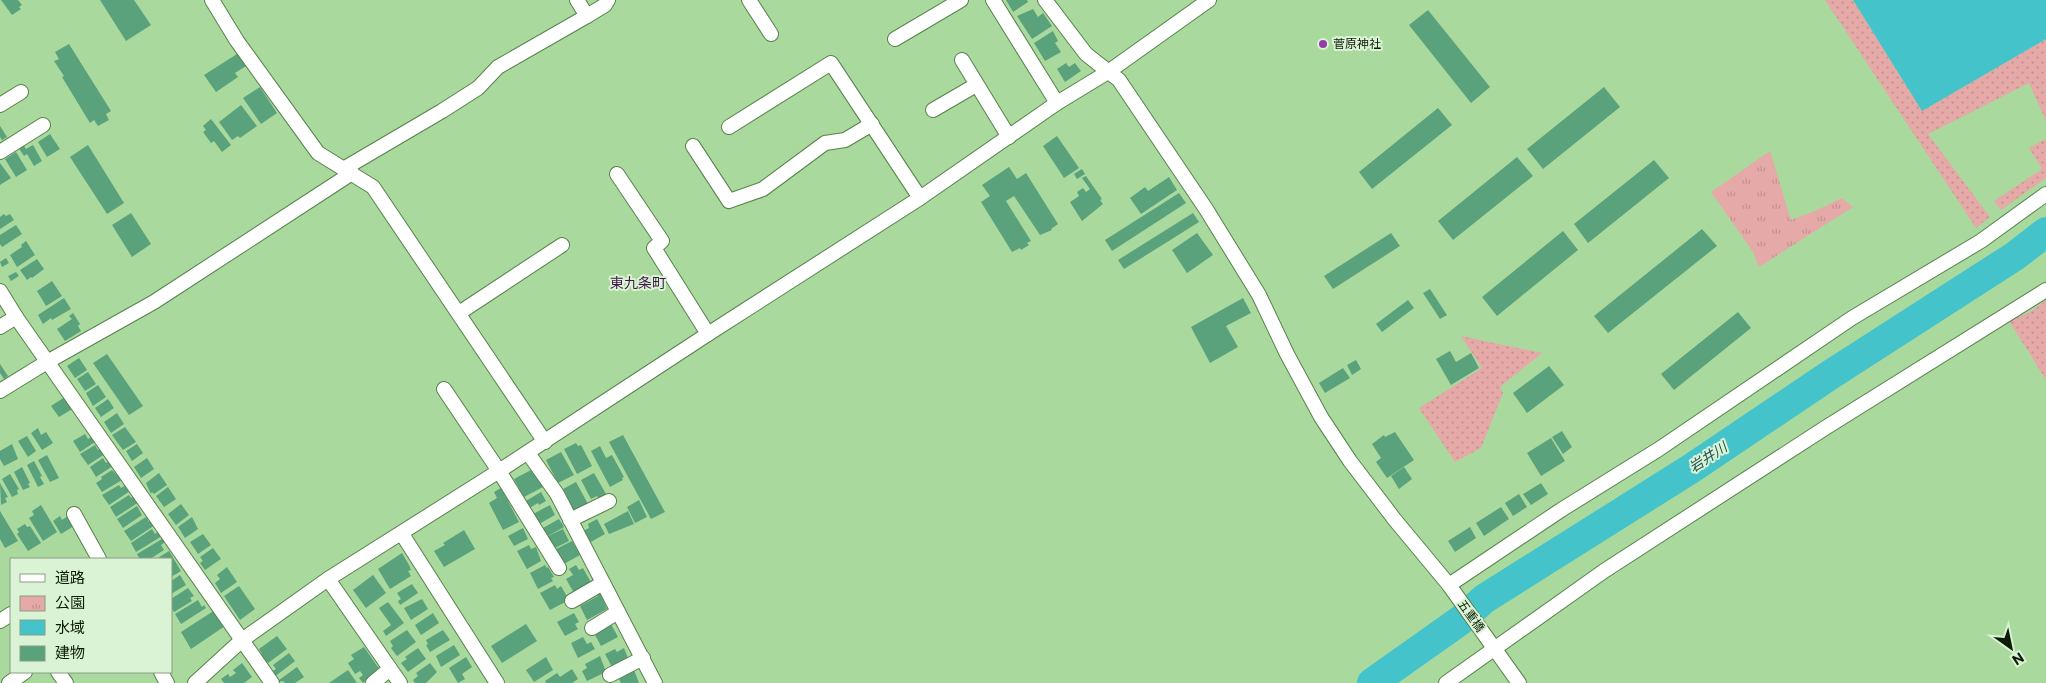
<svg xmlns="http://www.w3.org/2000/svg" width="2046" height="683" font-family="Commissioner,'Noto Sans JP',sans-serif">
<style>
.grass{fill:url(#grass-dots)}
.park{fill:url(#park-tufts)}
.water{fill:#44c4ca}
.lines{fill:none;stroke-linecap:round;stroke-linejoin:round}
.river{stroke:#44c4ca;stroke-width:30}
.building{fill:#59a27c}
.street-casing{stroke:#57824b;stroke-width:16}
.street{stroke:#fff;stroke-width:14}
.poi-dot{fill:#943da9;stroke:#dbf3d5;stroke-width:2}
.labels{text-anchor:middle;stroke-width:4;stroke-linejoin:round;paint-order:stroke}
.poi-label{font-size:12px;fill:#0d1e08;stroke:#dbf3d5;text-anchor:start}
.street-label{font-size:12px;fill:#0d1e08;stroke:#dbf3d5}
.neighbourhood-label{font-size:14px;fill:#40174b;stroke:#dbf3d5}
.water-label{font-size:14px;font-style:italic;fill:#205558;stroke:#dbf3d5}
</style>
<defs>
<pattern id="grass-dots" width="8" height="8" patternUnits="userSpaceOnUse" patternTransform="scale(1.25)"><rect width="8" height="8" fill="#e5a9a8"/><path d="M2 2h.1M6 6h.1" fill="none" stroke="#c3918f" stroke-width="1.8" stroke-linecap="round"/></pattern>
<pattern id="park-tufts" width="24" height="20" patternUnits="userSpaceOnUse" patternTransform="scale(1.25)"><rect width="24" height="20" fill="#e5a9a8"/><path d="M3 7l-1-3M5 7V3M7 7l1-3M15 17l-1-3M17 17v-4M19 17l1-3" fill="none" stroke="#c3918f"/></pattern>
</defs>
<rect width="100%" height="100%" fill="#aad99e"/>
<!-- grass -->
<g class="grass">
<path d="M 1825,0 L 1853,0 L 1922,111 L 2046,39 L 2046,121 L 2029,83 L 1928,134 L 1990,217 L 1976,228 Z"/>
<path d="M 2046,139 L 2046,178 L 2001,210 L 1994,201 L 2042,169 L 2029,148 Z"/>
<path d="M 2046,300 L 2046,380 L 2009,321 L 2032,311 Z"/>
<path d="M 1461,336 L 1542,353 L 1500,387 L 1503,393 L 1481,448 L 1455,462 L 1419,408 L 1482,368 Z"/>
</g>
<!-- park -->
<path class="park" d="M 1770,151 L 1791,220 L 1815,211 L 1842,198 L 1853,207 L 1759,267 L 1753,252 L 1711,192 Z"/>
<!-- water -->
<path class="water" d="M 1853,0 L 2046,0 L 2046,39 L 1922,111 Z"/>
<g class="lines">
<!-- river -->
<path class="river" d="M 1372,683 L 1461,620 L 1484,599 L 1692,468 L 1830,375 L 2015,256 L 2046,232"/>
</g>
<!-- building -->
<g class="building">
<path d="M 1,0 L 18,0 L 22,5 L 19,7 L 21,9 L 12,15 Z"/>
<path d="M 100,0 L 134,0 L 151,25 L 126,41 Z"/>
<path d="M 1006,0 L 1027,0 L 1028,2 L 1013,12 Z"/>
<path d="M 1033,9 L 1038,17 L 1043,13 L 1052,26 L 1032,39 L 1017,16 Z"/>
<path d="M 1428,10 L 1490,87 L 1471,103 L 1409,25 Z"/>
<path d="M 1053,31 L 1058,41 L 1055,43 L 1061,52 L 1045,61 L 1034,43 Z"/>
<path d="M 69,44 L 111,111 L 106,114 L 109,120 L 98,126 L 94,120 L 90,123 L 62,77 L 64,76 L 54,61 L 59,59 L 55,52 Z"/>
<path d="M 237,54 L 246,66 L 235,73 L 238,77 L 216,92 L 204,75 Z"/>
<path d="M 1066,63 L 1069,67 L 1075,63 L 1081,71 L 1065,82 L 1057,69 Z"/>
<path d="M 260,87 L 277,113 L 261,124 L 243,98 Z"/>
<path d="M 1604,87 L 1620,107 L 1543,169 L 1527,149 Z"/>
<path d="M 241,105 L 257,126 L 240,138 L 238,136 L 232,140 L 219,122 Z"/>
<path d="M 1438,108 L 1452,125 L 1372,189 L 1359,172 Z"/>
<path d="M 211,119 L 231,145 L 222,152 L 214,141 L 211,143 L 203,132 L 206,130 L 203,126 Z"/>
<path d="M 0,126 L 7,137 L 2,140 L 0,137 Z"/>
<path d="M 50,134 L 60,149 L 47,157 L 38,142 Z"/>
<path d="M 1057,136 L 1079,168 L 1064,178 L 1043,146 Z"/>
<path d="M 23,144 L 26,149 L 33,145 L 42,161 L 34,166 L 27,154 L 24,156 L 18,147 Z"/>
<path d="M 88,145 L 124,203 L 107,214 L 70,157 Z"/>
<path d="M 16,152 L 27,170 L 16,177 L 5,159 Z"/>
<path d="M 1517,157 L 1533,176 L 1453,240 L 1438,221 Z"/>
<path d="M 1654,160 L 1669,178 L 1588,243 L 1574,224 Z"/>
<path d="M 0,163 L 11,178 L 0,185 Z"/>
<path d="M 1009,167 L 1017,179 L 1026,173 L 1058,224 L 1051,229 L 1052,230 L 1040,235 L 1014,196 L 1006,201 L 1031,241 L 1027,243 L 1029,245 L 1021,250 L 1020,248 L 1012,252 L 981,202 L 990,196 L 982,185 Z"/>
<path d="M 1082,169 L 1085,174 L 1077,179 L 1074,174 Z"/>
<path d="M 1086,176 L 1102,199 L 1100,200 L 1103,204 L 1082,221 L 1070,202 L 1079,196 L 1077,192 L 1083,188 L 1086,192 L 1090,189 L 1082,178 Z"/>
<path d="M 1169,177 L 1177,190 L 1141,214 L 1130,198 L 1145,187 L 1148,191 Z"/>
<path d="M 1179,193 L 1186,203 L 1112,251 L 1105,240 Z"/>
<path d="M 131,213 L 151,244 L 132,257 L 112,225 Z"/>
<path d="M 1193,213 L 1199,222 L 1124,269 L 1118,260 Z"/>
<path d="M 4,214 L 6,216 L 10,214 L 14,220 L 0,229 L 0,217 Z"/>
<path d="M 16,225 L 22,234 L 2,247 L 0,244 L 0,235 Z"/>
<path d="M 1702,229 L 1717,246 L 1608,333 L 1594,316 Z"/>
<path d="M 1563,231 L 1578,250 L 1497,316 L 1482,297 Z"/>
<path d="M 1197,233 L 1213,255 L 1187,273 L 1172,250 Z"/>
<path d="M 1391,233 L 1400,246 L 1333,289 L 1324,276 Z"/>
<path d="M 26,241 L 35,255 L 17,267 L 10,255 L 22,247 L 21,245 Z"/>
<path d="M 6,258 L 9,263 L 2,267 L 0,262 Z"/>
<path d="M 37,259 L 44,269 L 32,278 L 31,277 L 27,280 L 20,270 Z"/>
<path d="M 16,272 L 19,276 L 11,281 L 8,276 Z"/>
<path d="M 52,281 L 62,296 L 46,306 L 37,291 Z"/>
<path d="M 1430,289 L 1447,315 L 1440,319 L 1423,293 Z"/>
<path d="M 64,298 L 71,309 L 52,320 L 51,318 L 43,324 L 38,315 Z"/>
<path d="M 1243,298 L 1251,313 L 1226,326 L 1238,347 L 1210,363 L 1191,327 Z"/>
<path d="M 1408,300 L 1414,308 L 1382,332 L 1376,324 Z"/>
<path d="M 1738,312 L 1751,328 L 1674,390 L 1661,374 Z"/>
<path d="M 73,313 L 80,324 L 78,326 L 81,331 L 65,341 L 57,329 L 72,319 L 69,316 Z"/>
<path d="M 1450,351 L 1456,362 L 1471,353 L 1479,368 L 1451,385 L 1436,359 Z"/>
<path d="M 107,354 L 143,406 L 129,415 L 93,363 Z"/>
<path d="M 79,358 L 87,370 L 75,378 L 67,366 Z"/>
<path d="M 1356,360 L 1361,369 L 1352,375 L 1347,365 Z"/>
<path d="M 0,364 L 8,376 L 4,379 L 0,373 Z"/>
<path d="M 1549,366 L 1564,385 L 1527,413 L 1513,393 Z"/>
<path d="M 1343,368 L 1350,378 L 1325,393 L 1319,383 Z"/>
<path d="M 88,372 L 96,384 L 85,391 L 77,379 Z"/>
<path d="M 98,385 L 106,397 L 93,406 L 86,393 Z"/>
<path d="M 68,395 L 74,408 L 59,417 L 51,406 Z"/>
<path d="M 108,399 L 114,408 L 101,417 L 95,408 Z"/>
<path d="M 117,413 L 124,424 L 111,433 L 104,422 Z"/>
<path d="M 125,427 L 136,442 L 123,450 L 112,435 Z"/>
<path d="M 38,428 L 41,435 L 46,432 L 53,443 L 42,450 L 31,433 Z"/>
<path d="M 1562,431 L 1572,447 L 1563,454 L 1552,437 Z"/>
<path d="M 1395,432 L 1414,460 L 1387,478 L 1376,462 L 1381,458 L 1372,444 L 1384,435 L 1385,437 Z"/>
<path d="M 85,434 L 88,439 L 95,435 L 98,440 L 80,452 L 73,441 Z"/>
<path d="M 623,435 L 665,512 L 651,519 L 609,442 Z"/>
<path d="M 27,436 L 36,451 L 28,457 L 18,441 Z"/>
<path d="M 1551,438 L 1565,461 L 1541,476 L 1527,453 Z"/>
<path d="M 576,443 L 578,446 L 581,445 L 592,466 L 577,474 L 564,449 Z"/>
<path d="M 12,444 L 18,459 L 4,466 L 0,459 L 0,451 Z"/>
<path d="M 137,444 L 143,453 L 132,461 L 126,451 Z"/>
<path d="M 95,445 L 98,450 L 105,446 L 108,452 L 88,465 L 80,454 Z"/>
<path d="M 600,446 L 606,458 L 612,455 L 624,477 L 622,478 L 623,480 L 610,487 L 591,451 Z"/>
<path d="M 561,452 L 574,475 L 558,483 L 546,460 Z"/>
<path d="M 47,455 L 59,478 L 50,482 L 38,460 Z"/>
<path d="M 103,458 L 106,463 L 113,459 L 116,464 L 96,477 L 90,467 Z"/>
<path d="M 147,458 L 154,469 L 141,478 L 134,467 Z"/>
<path d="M 34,461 L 42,476 L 40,477 L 44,484 L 38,487 L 27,465 Z"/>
<path d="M 22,467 L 30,483 L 28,484 L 30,487 L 23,490 L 14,472 Z"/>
<path d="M 1404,467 L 1412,479 L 1399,489 L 1391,476 Z"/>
<path d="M 533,469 L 543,487 L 524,497 L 514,479 Z"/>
<path d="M 112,470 L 122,480 L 102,492 L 96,483 L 102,479 L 101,477 Z"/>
<path d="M 159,473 L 167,485 L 154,494 L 152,492 L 151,494 L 146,483 Z"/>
<path d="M 594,473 L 606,494 L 598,498 L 597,496 L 591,499 L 581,480 Z"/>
<path d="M 10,474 L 19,489 L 17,490 L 18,494 L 12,497 L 2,479 Z"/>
<path d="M 576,482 L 588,504 L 573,513 L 570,507 L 572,506 L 563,489 Z"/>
<path d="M 0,483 L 8,497 L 5,498 L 7,502 L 1,505 Z"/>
<path d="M 1541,483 L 1548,494 L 1531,505 L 1523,494 Z"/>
<path d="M 119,485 L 121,488 L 126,485 L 130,491 L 109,505 L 102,495 Z"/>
<path d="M 168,487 L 176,499 L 164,507 L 156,496 Z"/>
<path d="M 501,488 L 519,522 L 503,530 L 489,503 L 497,498 L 494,492 Z"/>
<path d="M 541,492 L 546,501 L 539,505 L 538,503 L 528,509 L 524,502 Z"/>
<path d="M 1519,494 L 1527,507 L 1513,516 L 1505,503 Z"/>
<path d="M 129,495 L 131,498 L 135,496 L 139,502 L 116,517 L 110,507 Z"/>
<path d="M 639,500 L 647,517 L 635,523 L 627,507 Z"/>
<path d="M 181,504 L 189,515 L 176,525 L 168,514 Z"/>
<path d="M 41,505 L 57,532 L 43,541 L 29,518 L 34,515 L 32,511 Z"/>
<path d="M 550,505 L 555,515 L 539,524 L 533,514 Z"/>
<path d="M 137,506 L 142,515 L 123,528 L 117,519 Z"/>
<path d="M 1501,507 L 1509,519 L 1484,536 L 1476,523 Z"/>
<path d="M 0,511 L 18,541 L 5,548 L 0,539 Z"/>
<path d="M 628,511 L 634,524 L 609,534 L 604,524 Z"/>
<path d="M 60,516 L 62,520 L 68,516 L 74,526 L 61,534 L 53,521 Z"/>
<path d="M 146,517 L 149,522 L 152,520 L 155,525 L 131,541 L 124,531 Z"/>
<path d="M 192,517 L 198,529 L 185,538 L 178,527 Z"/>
<path d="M 559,519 L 564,527 L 546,537 L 541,529 Z"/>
<path d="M 597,519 L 605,534 L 589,543 L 583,531 L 589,528 L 588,524 Z"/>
<path d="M 25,524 L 27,527 L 30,526 L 41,543 L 28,551 L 17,534 L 19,532 L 17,529 Z"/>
<path d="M 1470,527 L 1476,538 L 1455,552 L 1448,541 Z"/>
<path d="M 523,528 L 528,539 L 514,546 L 508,536 Z"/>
<path d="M 152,529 L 155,534 L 159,531 L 162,536 L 136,552 L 131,543 Z"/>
<path d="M 563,529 L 569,541 L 553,549 L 546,537 Z"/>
<path d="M 464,530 L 475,549 L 444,567 L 434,551 L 445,545 L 443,543 Z"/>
<path d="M 203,534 L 211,545 L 198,554 L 190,542 Z"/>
<path d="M 162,539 L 165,542 L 161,545 L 164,550 L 150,559 L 140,559 L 137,554 Z"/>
<path d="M 572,541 L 580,555 L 562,565 L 554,550 Z"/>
<path d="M 529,545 L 531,549 L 536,547 L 541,561 L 527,569 L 517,551 Z"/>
<path d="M 213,548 L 221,559 L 205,570 L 200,563 L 203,561 L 200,557 Z"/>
<path d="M 169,551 L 181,571 L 171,577 L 171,559 L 156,559 Z"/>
<path d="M 402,553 L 409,565 L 411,570 L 408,571 L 411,576 L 390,589 L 378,569 Z"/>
<path d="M 545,565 L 547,568 L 548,567 L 554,577 L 551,578 L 553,581 L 538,589 L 530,573 Z"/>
<path d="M 576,565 L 579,570 L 583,568 L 592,584 L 574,593 L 566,579 L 573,575 L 569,569 Z"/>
<path d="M 227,567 L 237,582 L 221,593 L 215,583 L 220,579 L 217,575 Z"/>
<path d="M 180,575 L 186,585 L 171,594 L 171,581 Z"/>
<path d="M 373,575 L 386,593 L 366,608 L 353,590 Z"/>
<path d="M 412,584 L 418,593 L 400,605 L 398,601 L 401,599 L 397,593 Z"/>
<path d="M 555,585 L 557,589 L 561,586 L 569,600 L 550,610 L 540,593 Z"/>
<path d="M 239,586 L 255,609 L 240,620 L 224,596 Z"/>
<path d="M 188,588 L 194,596 L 190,598 L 192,601 L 174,612 L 171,607 L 171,599 Z"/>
<path d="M 600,592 L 607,609 L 587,620 L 580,606 L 598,596 L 597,594 Z"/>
<path d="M 422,599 L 428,609 L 411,620 L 404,608 Z"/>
<path d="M 198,600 L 202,607 L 204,605 L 206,608 L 181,624 L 175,614 Z"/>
<path d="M 388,602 L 404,623 L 386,636 L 383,631 L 391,625 L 379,608 Z"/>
<path d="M 215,610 L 225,626 L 191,649 L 181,632 Z"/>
<path d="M 433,613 L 439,623 L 421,635 L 415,625 Z"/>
<path d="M 574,613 L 579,622 L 575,624 L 578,629 L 565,636 L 557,622 Z"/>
<path d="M 526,624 L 537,641 L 502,663 L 491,646 Z"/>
<path d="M 611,624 L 618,637 L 601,646 L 594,633 Z"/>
<path d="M 407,630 L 416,642 L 397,656 L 391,648 L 393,646 L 390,641 Z"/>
<path d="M 443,630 L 450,640 L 430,652 L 426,645 L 428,644 L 426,640 Z"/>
<path d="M 277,636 L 287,649 L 268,663 L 266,661 L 263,663 L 259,656 L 262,654 L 259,649 Z"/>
<path d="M 583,637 L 587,644 L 591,642 L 595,649 L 578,658 L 571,643 Z"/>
<path d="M 454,645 L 460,655 L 441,667 L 436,656 Z"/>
<path d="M 364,647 L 380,670 L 363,683 L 359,678 L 363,675 L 360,671 L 355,674 L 348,663 L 354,659 L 351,655 Z"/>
<path d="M 418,648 L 426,659 L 408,672 L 401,663 L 407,659 L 405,657 Z"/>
<path d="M 624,648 L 628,658 L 612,667 L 605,654 L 615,649 L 617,652 Z"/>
<path d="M 289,653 L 295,661 L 273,678 L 270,673 L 276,669 L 273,665 Z"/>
<path d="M 600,656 L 606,672 L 587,681 L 582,671 L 587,668 L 585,664 Z"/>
<path d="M 466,657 L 472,667 L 462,674 L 465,679 L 458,683 L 449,668 Z"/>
<path d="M 546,657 L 553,670 L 534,682 L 526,670 Z"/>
<path d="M 242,663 L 252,677 L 244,683 L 224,683 L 221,679 L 228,674 L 230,677 L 236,673 L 233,670 Z"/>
<path d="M 430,663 L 437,672 L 426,683 L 415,683 L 413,680 L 418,676 L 416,673 Z"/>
<path d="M 297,667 L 304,677 L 295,683 L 285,683 L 283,681 L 275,683 Z"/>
<path d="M 572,669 L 578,679 L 572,683 L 546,683 L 545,681 L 557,673 L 560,677 Z"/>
<path d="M 348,670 L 357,683 L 329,683 Z"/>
<path d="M 634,670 L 639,683 L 621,683 L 619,679 Z"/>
</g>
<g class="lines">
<defs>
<g id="street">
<path d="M 212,0 L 237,41 L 318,153 L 373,187 L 545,442"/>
<path d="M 577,0 L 587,16"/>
<path d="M 749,0 L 771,34"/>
<path d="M 993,0 L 1057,103"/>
<path d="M 1045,0 L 1086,54 L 1119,80 L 1206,209 L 1259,295 L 1287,354 L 1321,417 L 1350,461 L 1395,520 L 1449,585 L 1519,683"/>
<path d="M 895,39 L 961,0"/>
<path d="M 962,60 L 1009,137"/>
<path d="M 0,105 L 21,92"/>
<path d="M 933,110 L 976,85"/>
<path d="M 729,127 L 831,63 L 920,198"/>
<path d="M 693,146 L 729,201 L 763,189 L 825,143 L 845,140 L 872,124"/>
<path d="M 0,152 L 43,125"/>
<path d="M 345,168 L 442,111 L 478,88 L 498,67 L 587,16 L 605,5 L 608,0"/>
<path d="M 617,174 L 662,241 L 654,248 L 708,334"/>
<path d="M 0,291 L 16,317 L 272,683"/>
<path d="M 459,313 L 562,245"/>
<path d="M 0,327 L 16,317"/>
<path d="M 444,389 L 499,471 L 559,568"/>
<path d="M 0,391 L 47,362 L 154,302 L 352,173"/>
<path d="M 528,453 L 557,494 L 655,683"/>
<path d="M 74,514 L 99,559"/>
<path d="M 570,520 L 609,501"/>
<path d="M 402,534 L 497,683"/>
<path d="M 328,579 L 400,683"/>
<path d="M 1449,585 L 1561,510 L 1659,449 L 1852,318 L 1981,241 L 2046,194"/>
<path d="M 572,601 L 603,583"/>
<path d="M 0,621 L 11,614"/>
<path d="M 592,628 L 618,612"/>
<path d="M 58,672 L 66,683"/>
<path d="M 161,672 L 167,683"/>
<path d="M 610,675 L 643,658"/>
<path d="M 9,683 L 25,672"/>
<path d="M 195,683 L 242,640 L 328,579 L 499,471 L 708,334 L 920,198 L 1057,103 L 1108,72 L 1209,0"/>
<path d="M 373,683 L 390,669"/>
<path d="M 1446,683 L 1604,571 L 1825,428 L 2046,290"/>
</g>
</defs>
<!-- street casing -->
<use href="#street" class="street-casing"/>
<!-- street -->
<use href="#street" class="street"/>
</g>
<!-- markers -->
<circle class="poi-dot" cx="1323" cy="44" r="5"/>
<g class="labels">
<!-- poi labels -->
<g class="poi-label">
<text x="1333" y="48">菅原神社</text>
</g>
<!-- street labels -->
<g class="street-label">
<text transform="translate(1471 616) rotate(54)" y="4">五重橋</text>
</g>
<!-- neighbourhood labels -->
<g class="neighbourhood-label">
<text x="638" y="288">東九条町</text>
</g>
<!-- water labels -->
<g class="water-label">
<text transform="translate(1708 457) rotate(-33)" y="5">岩井川</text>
</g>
</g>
<!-- legend -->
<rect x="10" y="558" width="162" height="115" fill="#dbf3d5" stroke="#899e83"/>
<rect x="20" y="574" width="25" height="8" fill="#ffffff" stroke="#899e83"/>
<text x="55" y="583" font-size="15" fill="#0d1e08">道路</text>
<rect x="20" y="596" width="25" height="15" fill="url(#park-tufts)" stroke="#899e83"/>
<text x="55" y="608" font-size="15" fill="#0d1e08">公園</text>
<rect x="20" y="620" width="25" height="15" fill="#44c4ca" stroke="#899e83"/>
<text x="55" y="633" font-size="15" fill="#0d1e08">水域</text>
<rect x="20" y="646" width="25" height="15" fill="#59a27c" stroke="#899e83"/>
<text x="55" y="658" font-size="15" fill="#0d1e08">建物</text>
<!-- north arrow -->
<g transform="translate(2011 648) rotate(147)" stroke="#dbf3d5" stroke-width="4" paint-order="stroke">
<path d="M0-4L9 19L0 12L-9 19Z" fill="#0d1e08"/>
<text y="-8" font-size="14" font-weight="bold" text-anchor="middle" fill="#0d1e08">N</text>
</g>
</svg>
